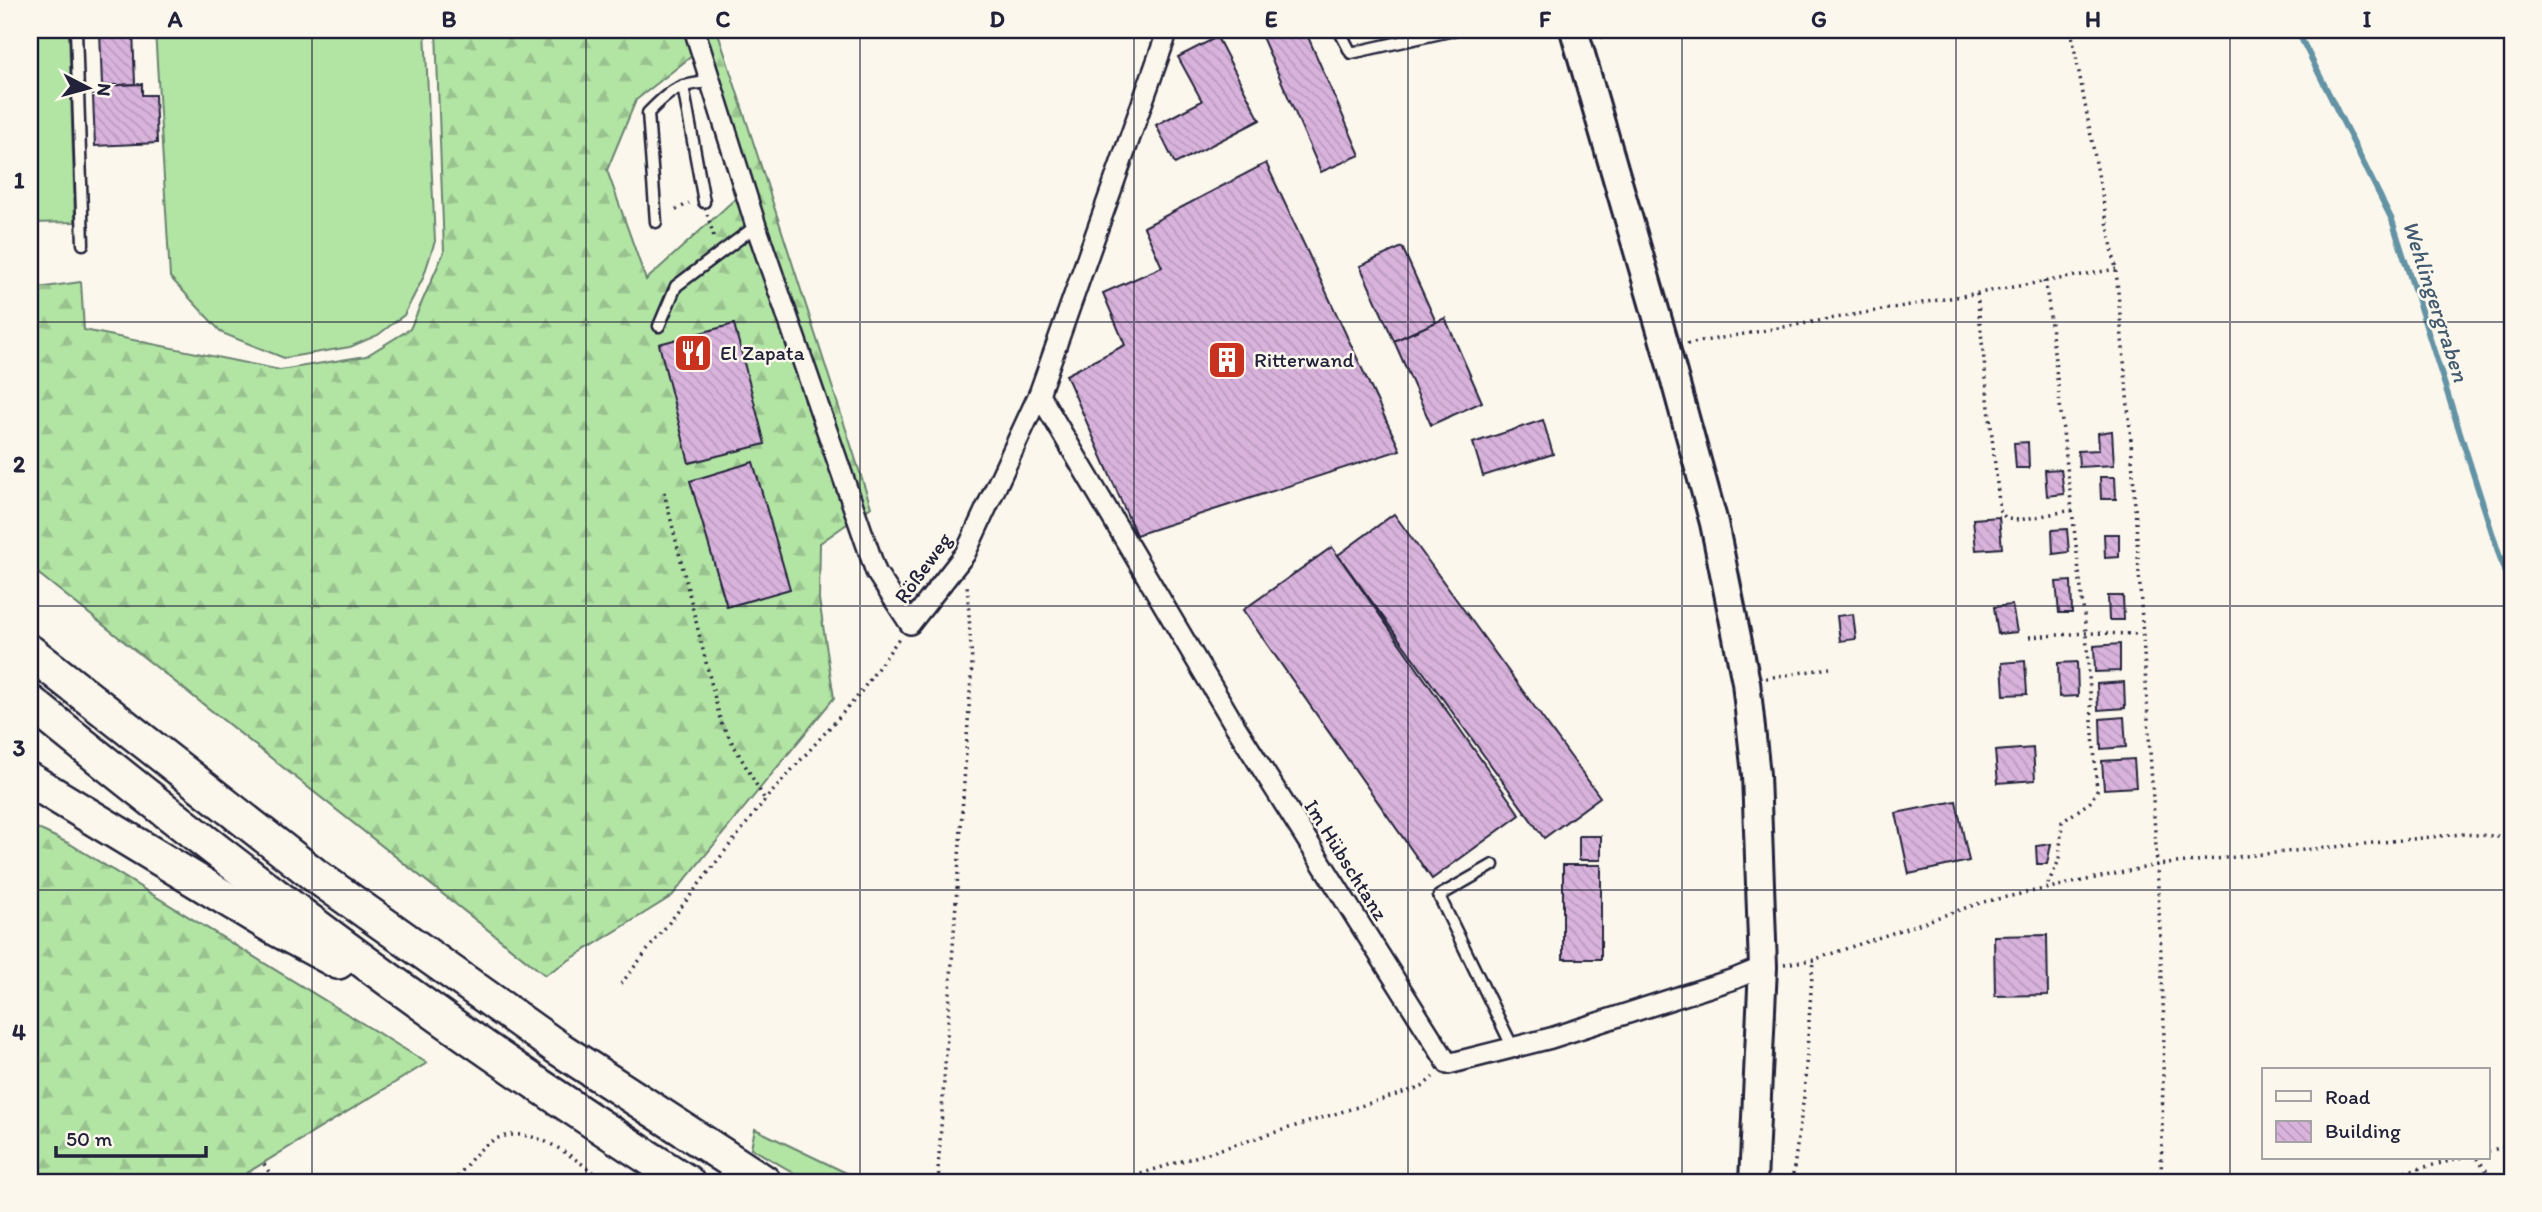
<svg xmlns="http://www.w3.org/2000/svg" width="2542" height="1212" font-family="Itim,sans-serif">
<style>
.grass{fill:#b2e4a4;stroke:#6a8370;stroke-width:2}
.forest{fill:url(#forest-firs);stroke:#6a8370;stroke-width:2;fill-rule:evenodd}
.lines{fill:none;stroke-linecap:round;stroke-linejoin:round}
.stream{stroke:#6393a5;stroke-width:6}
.building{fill:url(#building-back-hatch);stroke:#22223b;stroke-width:2}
.lane-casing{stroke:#22223b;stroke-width:15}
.street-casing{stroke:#22223b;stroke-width:24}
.secondary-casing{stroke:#22223b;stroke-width:32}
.highway-casing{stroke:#22223b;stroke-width:38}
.path{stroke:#22223b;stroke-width:3.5;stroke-dasharray:2 5;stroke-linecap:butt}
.lane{stroke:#fbf7ec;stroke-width:10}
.street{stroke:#fbf7ec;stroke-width:19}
.secondary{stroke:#fbf7ec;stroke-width:26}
.highway{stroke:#fbf7ec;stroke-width:33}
.grid{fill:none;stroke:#22223b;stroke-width:2;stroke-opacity:0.55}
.labels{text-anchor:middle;stroke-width:5;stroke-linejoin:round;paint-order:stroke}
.poi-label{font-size:21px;fill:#22223b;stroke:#fbf7ec;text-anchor:start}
.street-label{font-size:21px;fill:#22223b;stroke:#fbf7ec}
.water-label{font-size:23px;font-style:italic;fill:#435b70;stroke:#fbf7ec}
.neatline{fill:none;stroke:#22223b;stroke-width:2.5}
.grid-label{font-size:23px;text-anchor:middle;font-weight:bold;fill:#22223b}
</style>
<defs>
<pattern id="forest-firs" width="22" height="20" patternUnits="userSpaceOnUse" patternTransform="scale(1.75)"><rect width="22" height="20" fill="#b2e4a4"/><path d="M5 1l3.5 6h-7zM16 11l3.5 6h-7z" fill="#99c38e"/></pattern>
<pattern id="building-back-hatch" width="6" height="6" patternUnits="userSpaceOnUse" patternTransform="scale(1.75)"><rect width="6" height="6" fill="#d9b3dc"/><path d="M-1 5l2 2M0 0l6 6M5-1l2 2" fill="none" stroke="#ba9abe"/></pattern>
</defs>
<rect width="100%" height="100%" fill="#fbf7ec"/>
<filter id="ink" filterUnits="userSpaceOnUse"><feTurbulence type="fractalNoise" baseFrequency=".0143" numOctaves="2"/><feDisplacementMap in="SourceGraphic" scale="14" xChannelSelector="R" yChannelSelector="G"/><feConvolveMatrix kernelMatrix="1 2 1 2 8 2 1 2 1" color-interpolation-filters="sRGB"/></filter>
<g filter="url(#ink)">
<!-- grass -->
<g class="grass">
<path d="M 30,30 L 69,30 L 75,222 L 30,223 Z"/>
<path d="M 155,30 L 425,30 L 435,241 L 423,278 L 404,315 L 378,335 L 350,347 L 284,358 L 222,333 L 170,277 Z"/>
<path d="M 755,1129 L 865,1182 L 810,1182 L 751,1148 Z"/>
</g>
<!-- forest -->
<g class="forest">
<path d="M 436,30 L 717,30 L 871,507 L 820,543 L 819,599 L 834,698 L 672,896 L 545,975 L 30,567 L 30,289 L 81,282 L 84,330 L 280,370 L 366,356 L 410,329 L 444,252 ZM 697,52 L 735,199 L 646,280 L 607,170 L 636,100 Z"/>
<path d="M 30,825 L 70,844 L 427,1063 L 232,1182 L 30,1182 Z"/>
</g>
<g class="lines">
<!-- stream -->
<path class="stream" d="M 2297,30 L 2392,220 L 2512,595"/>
</g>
<!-- building -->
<g class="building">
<path d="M 100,30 L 133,30 L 135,84 L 102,86 Z"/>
<path d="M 1259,30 L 1305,30 L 1360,155 L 1321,172 Z"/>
<path d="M 1217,37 L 1260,120 L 1175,164 L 1156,125 L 1202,101 L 1178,57 Z"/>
<path d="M 142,84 L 142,95 L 155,95 L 157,143 L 95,146 L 93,96 L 103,95 L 102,86 Z"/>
<path d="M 1266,163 L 1400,450 L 1136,535 L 1066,375 L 1125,345 L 1103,293 L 1162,267 L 1144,227 Z"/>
<path d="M 1402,247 L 1436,322 L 1394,341 L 1360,266 Z"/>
<path d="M 1445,318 L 1482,402 L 1431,425 L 1394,341 Z"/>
<path d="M 734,324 L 765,444 L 689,463 L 659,344 Z"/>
<path d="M 1543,420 L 1553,454 L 1483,476 L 1473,443 Z"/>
<path d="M 2112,431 L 2114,465 L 2079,467 L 2078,451 L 2099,450 L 2098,433 Z"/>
<path d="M 2028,442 L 2029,468 L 2016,468 L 2014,443 Z"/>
<path d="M 753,462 L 790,589 L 727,607 L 690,481 Z"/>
<path d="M 2061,469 L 2064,494 L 2047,496 L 2045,470 Z"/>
<path d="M 2100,477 L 2115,477 L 2116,499 L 2101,499 Z"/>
<path d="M 1394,514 L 1600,797 L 1544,838 L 1338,555 Z"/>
<path d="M 1999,517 L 2002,548 L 1976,550 L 1973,519 Z"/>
<path d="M 2067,529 L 2069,552 L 2053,554 L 2052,530 Z"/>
<path d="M 2104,534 L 2119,534 L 2119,557 L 2105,558 Z"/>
<path d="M 1332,547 L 1520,815 L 1432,879 L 1243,610 Z"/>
<path d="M 2071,581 L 2072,613 L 2059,613 L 2056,582 Z"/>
<path d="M 2108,596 L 2123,596 L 2124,620 L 2109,620 Z"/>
<path d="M 2012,605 L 2017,632 L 1998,634 L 1994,607 Z"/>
<path d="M 1853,614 L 1856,639 L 1840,641 L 1837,616 Z"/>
<path d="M 2120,644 L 2120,671 L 2095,672 L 2094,646 Z"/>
<path d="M 2025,661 L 2027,694 L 2004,695 L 2002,663 Z"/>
<path d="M 2077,662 L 2078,696 L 2059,697 L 2058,663 Z"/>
<path d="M 2124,682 L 2125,708 L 2098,710 L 2097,684 Z"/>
<path d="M 2124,717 L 2126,747 L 2101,749 L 2100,719 Z"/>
<path d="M 2033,748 L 2035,780 L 1998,783 L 1995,751 Z"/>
<path d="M 2134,759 L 2136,787 L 2104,789 L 2102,761 Z"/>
<path d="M 1956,801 L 1969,861 L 1909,874 L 1896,813 Z"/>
<rect x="1579" y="836" width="22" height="24"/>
<path d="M 2051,844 L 2047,864 L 2037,864 L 2036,846 Z"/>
<rect x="1563" y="865" width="38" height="94"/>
<path d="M 2047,935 L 2048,995 L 1995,996 L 1994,936 Z"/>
</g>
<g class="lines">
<defs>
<g id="lane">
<path d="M 76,30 L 83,244"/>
<path d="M 1339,30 L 1351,53 L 1454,30"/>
<path d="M 683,86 L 704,202"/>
<path d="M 656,222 L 648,113 C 670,90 678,84 711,82"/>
<path d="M 659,326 L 676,286 L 756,226"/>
<path d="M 1493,865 L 1439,896 L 1513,1048"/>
</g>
<g id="street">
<path d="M 696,35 L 756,226 L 876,572 L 910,624 L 965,554 L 1039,394 L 1168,30"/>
<path d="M 1039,394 L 1234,724 L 1448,1064 L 1551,1038 L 1734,979 L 1763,967"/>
</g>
<path id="secondary" d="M 1574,30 L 1666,348 L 1714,523 L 1746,682 L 1756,775 L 1763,967 L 1753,1182"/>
<g id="highway">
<path d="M 30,652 L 316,876 L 558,1048 L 764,1182"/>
<path d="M 30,702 C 238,872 459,1039 687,1182"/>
<path d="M 30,780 L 273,927 L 338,962"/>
</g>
</defs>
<!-- lane casing -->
<use href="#lane" class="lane-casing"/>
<!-- street casing -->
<use href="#street" class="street-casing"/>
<!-- secondary casing -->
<use href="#secondary" class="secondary-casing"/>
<!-- highway casing -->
<use href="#highway" class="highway-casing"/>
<!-- path -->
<g class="path">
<path d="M 2071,30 L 2116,269 L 2131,441 L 2157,865 L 2164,1025 L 2161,1182"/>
<path d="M 1601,37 L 1643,30"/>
<path d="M 676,210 L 689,203"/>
<path d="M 707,214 L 715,240"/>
<path d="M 2044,281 L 2048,299 L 2086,633 L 2097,791 L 2090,802 L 2062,822 L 2059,860 L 2046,888"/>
<path d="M 1977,294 L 2000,512 L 2007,519 L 2019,520 L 2073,510"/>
<path d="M 1687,344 L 2116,269"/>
<path d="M 664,492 L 721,723 L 765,800"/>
<path d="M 2029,637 L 2086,633 L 2141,634"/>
<path d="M 1766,678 L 1830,668"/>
<path d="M 1784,964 L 1813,960 L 1983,902 L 2157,865 L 2461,834 L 2512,837"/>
<path d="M 621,984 L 765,800 L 858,696 L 900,637"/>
<path d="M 2488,1151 L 2512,1145"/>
<path d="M 2477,1158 L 2495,1182"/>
<path d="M 264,1164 L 275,1182"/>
<path d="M 453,1182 C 464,1170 476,1150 490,1142 C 532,1118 574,1160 607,1182"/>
<path d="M 940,1182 L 938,1171 L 972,663 L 967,584"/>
<path d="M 1114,1182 L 1422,1087 L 1433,1077"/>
<path d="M 1792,1182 L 1804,1096 L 1813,960"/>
<path d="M 2364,1182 L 2462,1158"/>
</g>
<!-- lane -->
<use href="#lane" class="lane"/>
<!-- street -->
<use href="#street" class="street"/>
<!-- secondary -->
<use href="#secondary" class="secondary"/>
<!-- highway -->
<use href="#highway" class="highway"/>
</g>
</g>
<!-- grid -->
<path class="grid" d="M 312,30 L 312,1182M 586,30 L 586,1182M 860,30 L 860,1182M 1134,30 L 1134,1182M 1408,30 L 1408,1182M 1682,30 L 1682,1182M 1956,30 L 1956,1182M 2230,30 L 2230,1182M 30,322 L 2512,322M 30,606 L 2512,606M 30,890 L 2512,890"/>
<!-- icons -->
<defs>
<symbol id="restaurant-square" viewBox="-11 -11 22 22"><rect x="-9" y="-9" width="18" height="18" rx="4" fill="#c8321e" stroke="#fbf7ec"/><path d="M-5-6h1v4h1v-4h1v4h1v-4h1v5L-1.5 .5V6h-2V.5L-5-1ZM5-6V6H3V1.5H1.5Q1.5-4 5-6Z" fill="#fff"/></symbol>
<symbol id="building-square" viewBox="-11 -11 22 22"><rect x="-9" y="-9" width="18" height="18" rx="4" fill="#c8321e" stroke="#fbf7ec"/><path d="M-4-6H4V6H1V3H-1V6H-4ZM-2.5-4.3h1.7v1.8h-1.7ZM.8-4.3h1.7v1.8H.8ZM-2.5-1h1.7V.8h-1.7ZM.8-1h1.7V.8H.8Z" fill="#fff"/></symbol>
</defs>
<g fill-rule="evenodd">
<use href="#restaurant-square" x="671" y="331" width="44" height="44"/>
<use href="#building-square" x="1205" y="338" width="44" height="44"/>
</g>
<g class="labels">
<!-- poi labels -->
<g class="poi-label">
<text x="720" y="360">El Zapata</text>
<text x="1254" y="367">Ritterwand</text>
</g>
<!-- street labels -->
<g class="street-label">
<text transform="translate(923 568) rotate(-54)" y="7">Rößeweg</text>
<text transform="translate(1346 860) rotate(58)" y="7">Im Hübschtanz</text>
</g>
<!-- water labels -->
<g class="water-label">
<text transform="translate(2436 301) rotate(72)" y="8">Wehlingergraben</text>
</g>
</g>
<!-- margin -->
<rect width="2542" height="1212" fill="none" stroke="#fbf7ec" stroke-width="77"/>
<!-- legend -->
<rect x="2262" y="1068" width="228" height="91" fill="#fbf7ec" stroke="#a4a2a5" stroke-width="2"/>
<rect x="2276" y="1091" width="35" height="10" fill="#fbf7ec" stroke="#a4a2a5" stroke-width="2"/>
<text x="2325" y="1104" font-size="21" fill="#22223b">Road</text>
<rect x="2276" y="1121" width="35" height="21" fill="url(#building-back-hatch)" stroke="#a4a2a5" stroke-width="2"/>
<text x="2325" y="1138" font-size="21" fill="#22223b">Building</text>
<!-- north arrow -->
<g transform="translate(88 88) rotate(96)" stroke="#fbf7ec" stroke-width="5" paint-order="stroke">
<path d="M0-5L12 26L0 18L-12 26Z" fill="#22223b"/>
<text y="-10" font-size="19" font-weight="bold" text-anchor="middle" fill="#22223b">N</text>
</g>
<!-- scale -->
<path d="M56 1146v10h150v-10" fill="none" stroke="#22223b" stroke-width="3.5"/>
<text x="66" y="1146" font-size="21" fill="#22223b" stroke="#fbf7ec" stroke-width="5" paint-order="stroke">50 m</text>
<rect x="38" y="38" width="2466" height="1136" class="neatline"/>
<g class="grid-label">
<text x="175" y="27">A</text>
<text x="449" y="27">B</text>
<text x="723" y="27">C</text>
<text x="997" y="27">D</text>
<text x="1271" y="27">E</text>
<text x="1545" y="27">F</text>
<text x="1819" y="27">G</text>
<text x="2093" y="27">H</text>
<text x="2367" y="27">I</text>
<text x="19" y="188">1</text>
<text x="19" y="472">2</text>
<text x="19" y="756">3</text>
<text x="19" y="1040">4</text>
</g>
</svg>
